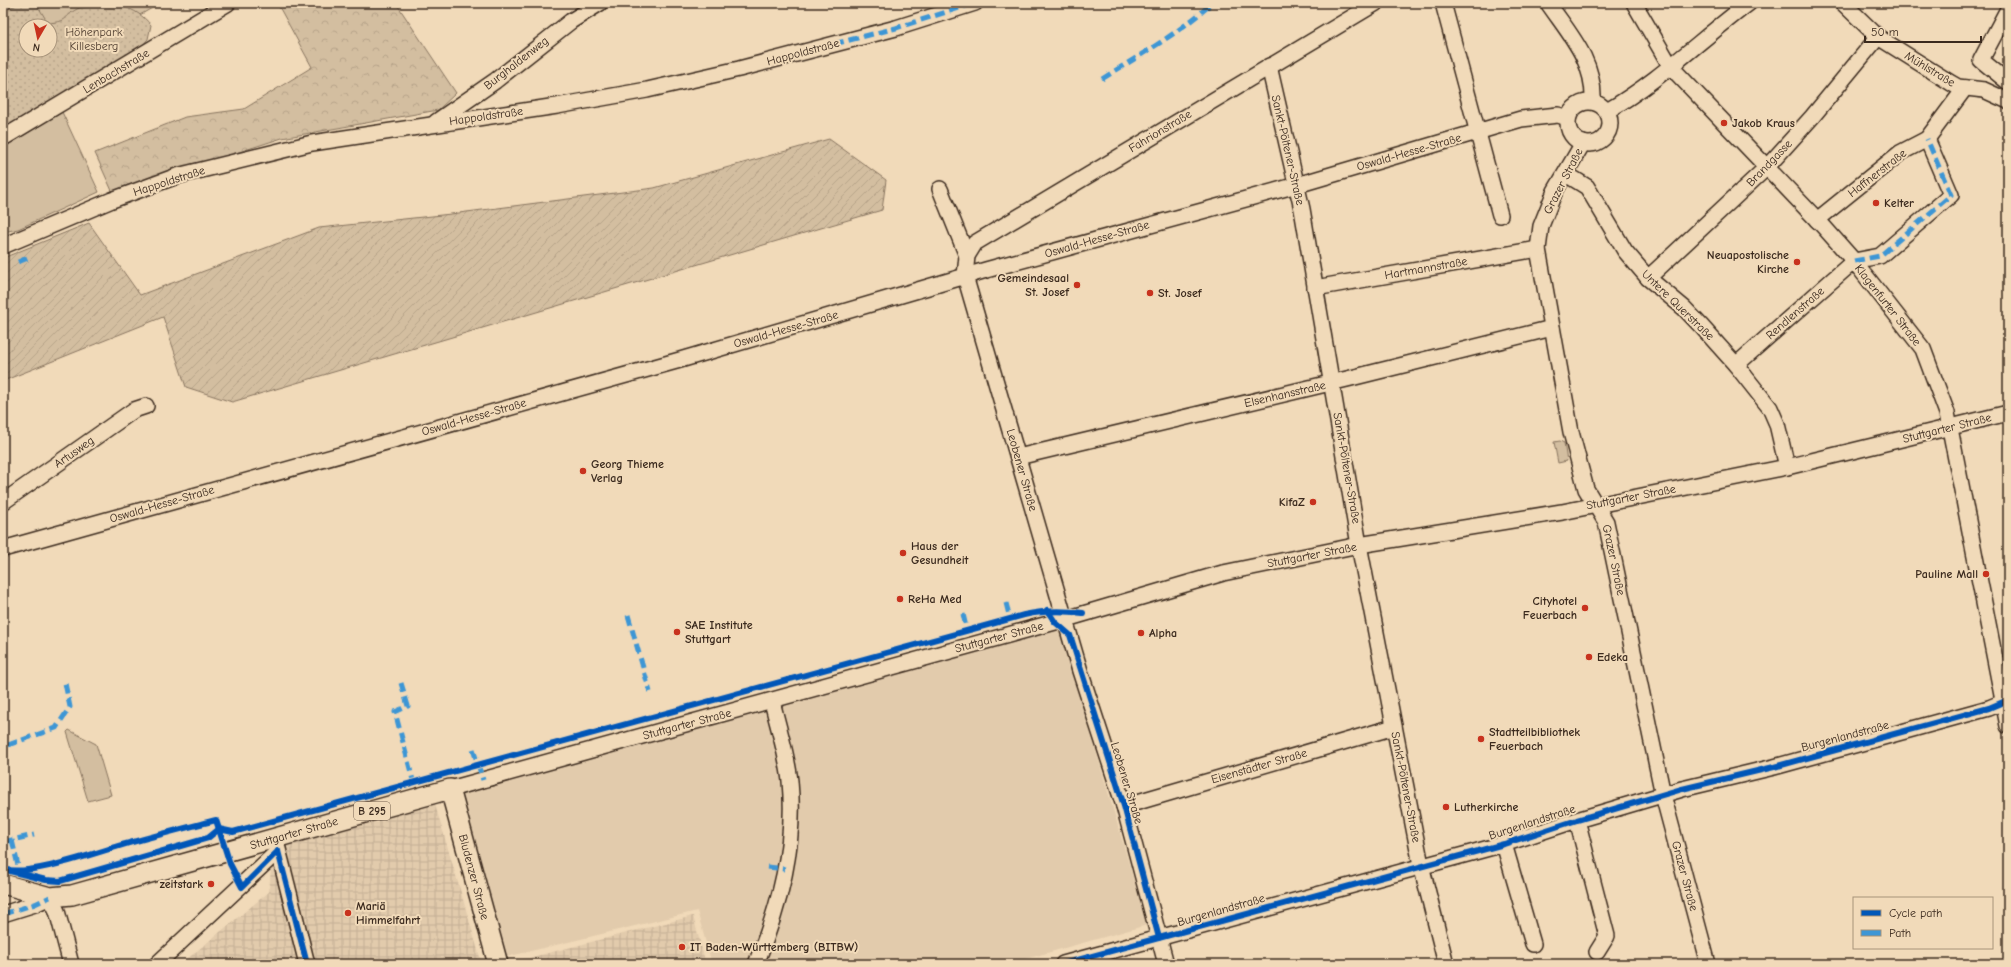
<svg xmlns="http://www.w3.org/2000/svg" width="2011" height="967" font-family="'Comic Neue',sans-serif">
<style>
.built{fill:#e2cbac}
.industrial{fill:url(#industrial-grid)}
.grass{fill:#d3bea0;stroke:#87745f;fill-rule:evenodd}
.forest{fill:url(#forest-crowns);stroke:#87745f}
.park{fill:url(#park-dots);stroke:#87745f;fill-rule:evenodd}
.garden{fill:url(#garden-furrows);stroke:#87745f}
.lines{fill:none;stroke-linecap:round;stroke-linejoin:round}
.minor-casing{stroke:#3b2a1e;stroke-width:18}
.major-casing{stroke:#3b2a1e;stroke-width:22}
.minor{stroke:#f1dab9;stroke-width:15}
.major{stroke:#f1dab9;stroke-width:19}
.quiet{stroke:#3e96d5;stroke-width:5;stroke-dasharray:10 5;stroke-linecap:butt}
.cycleway-casing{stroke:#f1dab9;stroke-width:8}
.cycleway{stroke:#0057b8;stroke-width:6}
.poi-dot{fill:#c8321e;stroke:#f1dab9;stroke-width:1.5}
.labels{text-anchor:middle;stroke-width:4;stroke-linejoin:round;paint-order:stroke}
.shield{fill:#f1dab9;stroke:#725f4c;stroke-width:1}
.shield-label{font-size:11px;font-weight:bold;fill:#3b2a1e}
.park-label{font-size:12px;fill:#524032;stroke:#f1dab9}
.street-label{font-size:12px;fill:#3b2a1e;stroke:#f1dab9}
.poi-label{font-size:12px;font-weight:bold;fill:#3b2a1e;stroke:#f1dab9;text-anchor:start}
</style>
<defs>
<pattern id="industrial-grid" width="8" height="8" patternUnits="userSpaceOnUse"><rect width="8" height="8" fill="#e2cbac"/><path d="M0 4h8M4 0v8" fill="none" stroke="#c3ae94"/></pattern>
<pattern id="forest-crowns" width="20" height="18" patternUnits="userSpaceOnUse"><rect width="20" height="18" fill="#d3bea0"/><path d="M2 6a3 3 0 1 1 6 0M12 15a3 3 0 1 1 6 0" fill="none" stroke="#b6a389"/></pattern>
<pattern id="park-dots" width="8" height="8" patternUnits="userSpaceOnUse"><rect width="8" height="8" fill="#d3bea0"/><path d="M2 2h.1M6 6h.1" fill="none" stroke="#b6a389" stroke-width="1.8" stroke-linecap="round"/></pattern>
<pattern id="garden-furrows" width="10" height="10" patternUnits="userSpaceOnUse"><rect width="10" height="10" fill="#d3bea0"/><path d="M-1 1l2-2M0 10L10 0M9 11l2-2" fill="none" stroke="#b6a389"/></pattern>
</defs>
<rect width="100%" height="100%" fill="#f1dab9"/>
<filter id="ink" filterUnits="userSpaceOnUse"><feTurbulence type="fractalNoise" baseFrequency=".025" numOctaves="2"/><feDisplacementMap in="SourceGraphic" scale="8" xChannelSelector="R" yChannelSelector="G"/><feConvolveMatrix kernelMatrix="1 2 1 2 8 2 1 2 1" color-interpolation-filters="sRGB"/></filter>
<g filter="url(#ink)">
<!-- built -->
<path class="built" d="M 1056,614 L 1147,925 L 1007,964 L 712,964 L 697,911 L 502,958 L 449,783 Z"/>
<!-- industrial -->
<g class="industrial">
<path d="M 431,791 L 482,964 L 181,964 L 269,892 L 274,833 Z"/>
<path d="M 693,916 L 706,964 L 505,964 Z"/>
</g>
<!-- grass -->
<g class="grass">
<path d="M 3,3 L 161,3 L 101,37 L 3,64 ZM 26,26 L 50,26 L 50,50 L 26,50 Z"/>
<path d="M 62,112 L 99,192 L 18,229 L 3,232 L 3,148 Z"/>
<path d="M 1560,441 L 1564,443 L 1567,461 L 1558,463 L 1554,442 Z"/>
<path d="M 69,730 L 96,744 L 111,795 L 88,801 L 67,732 Z"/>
</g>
<!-- forest -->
<path class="forest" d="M 277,3 L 396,3 L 456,93 L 438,110 L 282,138 L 113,193 L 95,153 L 185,117 L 244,109 L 312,67 Z"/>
<!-- park -->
<path class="park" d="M 20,3 L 36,3 L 48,23 C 71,21 61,18 77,9 C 80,7 86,7 89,6 C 113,1 135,6 151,25 L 148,39 L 137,52 L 3,131 L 3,11 ZM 26,26 L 50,26 L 50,50 L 26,50 Z"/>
<!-- garden -->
<path class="garden" d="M 829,139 L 886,180 L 882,210 L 232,402 L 186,387 L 163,317 L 3,381 L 3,258 L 89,223 L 140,295 L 319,228 L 451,214 L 654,188 Z"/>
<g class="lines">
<defs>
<g id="minor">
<path d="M 1443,3 L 1500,215"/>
<path d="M 1548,3 C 1570,35 1595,61 1593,102"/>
<path d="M 1634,3 L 1671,67 L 1823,226 L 1854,261 L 1923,349 L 1947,413 L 2008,726"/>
<path d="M 1843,3 L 1878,37 L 1951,83 L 1958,87 L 1984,90 L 2008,101"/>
<path d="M 2008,9 L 1981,60 L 2008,82"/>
<path d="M 1269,66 L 1302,209 L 1359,545 L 1421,865 L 1446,964"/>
<circle cx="1589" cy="123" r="21"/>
<path d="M 1607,111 C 1659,81 1701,39 1749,3"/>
<path d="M 436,122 L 495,81 L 571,21 L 600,3"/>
<path d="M 3,138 L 228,3"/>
<path d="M 1583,143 L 1555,191 L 1541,226 L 1538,249 L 1571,432 L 1586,489 L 1606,522 L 1663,795 L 1708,964"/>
<path d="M 1566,174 L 1587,187 L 1625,251 L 1648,278 L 1684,308 L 1702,327 L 1736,365 L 1770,408 L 1777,424 L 1787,467"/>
<path d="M 940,189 L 967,256"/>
<path d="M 1817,220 L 1900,153 L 1927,139 L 1965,88"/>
<path d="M 3,246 L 112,200 L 177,176 L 312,143 L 557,106 L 647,90 L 739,69 L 896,28 L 975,3"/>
<path d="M 1854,261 L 1880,256 L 1951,195 L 1927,139"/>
<path d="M 1648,278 L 1766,168 L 1812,117 L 1878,37"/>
<path d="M 1315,288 L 1538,249"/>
<path d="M 1736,365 L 1854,261"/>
<path d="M 1018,457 L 1347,379 L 1552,328"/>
<path d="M 3,502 L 134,410 L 146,406"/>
<path d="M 3,549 L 680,360 L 986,270 L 1297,185 L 1521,119 L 1558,115 L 1568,118"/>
<path d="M 450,789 L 1066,619 L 1223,573 L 1359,545 L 1562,512 L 1787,467 L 2008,413"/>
<path d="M 1124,806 L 1394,727"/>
<path d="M 1577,820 L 1607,936 L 1597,952"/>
<path d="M 1504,844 L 1533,944"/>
<path d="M 277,845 L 307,964"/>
<path d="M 3,914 L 35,904 L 50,897 L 57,911 L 71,964"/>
<path d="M 157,964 L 278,851"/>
<path d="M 756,964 C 780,905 796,845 790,781 C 787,754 778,727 772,701"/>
<path d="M 1063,964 L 1504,844 L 1577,820 L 1682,789 L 1774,767 L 1989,708 L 2008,700"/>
<path d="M 1166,964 L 1124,806 L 1080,671 L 965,276 L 967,256 L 975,243 L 1376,3"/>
</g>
<path id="major" d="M 3,884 L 50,897 L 72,895 L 450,789 L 498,964"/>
</defs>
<!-- minor casing -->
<use href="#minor" class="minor-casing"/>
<!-- major casing -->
<use href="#major" class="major-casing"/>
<!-- minor -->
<use href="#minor" class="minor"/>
<!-- major -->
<use href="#major" class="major"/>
<!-- quiet -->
<g class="quiet">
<path d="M 834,44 L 896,28 L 975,3"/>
<path d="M 1102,79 C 1140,55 1178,34 1212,3"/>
<path d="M 1854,261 L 1880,256 L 1951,195 L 1927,139"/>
<path d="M 18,262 L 30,257"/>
<path d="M 1006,603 L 1010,619"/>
<path d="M 963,614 L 967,631"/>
<path d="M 628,615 L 650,692"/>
<path d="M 401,683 L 408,706 L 395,712 L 414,784"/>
<path d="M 8,745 L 56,728 L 70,707 L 65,683"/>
<path d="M 473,749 L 483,780"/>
<path d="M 12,840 L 19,870"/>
<path d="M 3,842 L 34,835"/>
<path d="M 767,867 L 785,869"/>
<path d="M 3,914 L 35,904 L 50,897"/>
</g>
<defs>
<g id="cycleway">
<path d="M 1047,610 L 1055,622 L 1070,635 L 1124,806 L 1159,938"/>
<path d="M 278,851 L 307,964"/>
<path d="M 3,869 C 28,877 95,853 122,845 C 153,836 185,828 216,820 L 230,864 L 242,887 L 278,851"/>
<path d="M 10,871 L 46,880 L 60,881 L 208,838 L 219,829 L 233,832 L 1024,615 C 1045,610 1062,610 1083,613"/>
<path d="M 1063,964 L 1504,844 L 1577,820 L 1682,789 L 1774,767 L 1989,708 L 2008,700"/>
</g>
</defs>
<!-- cycleway casing -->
<use href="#cycleway" class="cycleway-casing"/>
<!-- cycleway -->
<use href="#cycleway" class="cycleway"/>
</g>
</g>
<!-- markers -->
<g class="poi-dot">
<circle cx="1724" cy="123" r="4"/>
<circle cx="1876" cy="203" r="4"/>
<circle cx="1797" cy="262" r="4"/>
<circle cx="1077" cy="285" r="4"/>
<circle cx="1150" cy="293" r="4"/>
<circle cx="583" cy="471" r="4"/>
<circle cx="1313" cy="502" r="4"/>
<circle cx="903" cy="553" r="4"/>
<circle cx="1986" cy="574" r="4"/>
<circle cx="900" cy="599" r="4"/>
<circle cx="1585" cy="608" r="4"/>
<circle cx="677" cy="632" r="4"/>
<circle cx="1141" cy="633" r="4"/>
<circle cx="1589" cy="657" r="4"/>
<circle cx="1481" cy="739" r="4"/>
<circle cx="1446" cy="807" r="4"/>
<circle cx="211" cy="884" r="4"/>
<circle cx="348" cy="913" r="4"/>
<circle cx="682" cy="947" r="4"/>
</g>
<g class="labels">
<!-- shield labels -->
<rect class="shield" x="354" y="802" width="36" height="18" rx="3"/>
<g class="shield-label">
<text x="372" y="815">B 295</text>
</g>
<!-- park labels -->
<g class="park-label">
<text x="94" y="36">Höhenpark<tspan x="94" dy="14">Killesberg</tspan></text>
</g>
<!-- street labels -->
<g class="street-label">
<text transform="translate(803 52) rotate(-15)" y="4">Happoldstraße</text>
<text transform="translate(516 63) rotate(-38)" y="4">Burghaldenweg</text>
<text transform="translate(1930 69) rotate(31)" y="4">Mühlstraße</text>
<text transform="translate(116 71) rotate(-31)" y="4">Lenbachstraße</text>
<text transform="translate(486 116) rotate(-8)" y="4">Happoldstraße</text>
<text transform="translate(1160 131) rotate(-31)" y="4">Fahrionstraße</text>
<text transform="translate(1288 150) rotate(77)" y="4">Sankt-Pöltener-Straße</text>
<text transform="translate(1409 152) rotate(-16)" y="4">Oswald-Hesse-Straße</text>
<text transform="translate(1769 163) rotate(-46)" y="4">Brandgasse</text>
<text transform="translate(1877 173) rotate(-38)" y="4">Haffnerstraße</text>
<text transform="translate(169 181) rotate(-18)" y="4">Happoldstraße</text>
<text transform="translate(1563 181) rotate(-63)" y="4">Grazer Straße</text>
<text transform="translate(1097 239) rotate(-16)" y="4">Oswald-Hesse-Straße</text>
<text transform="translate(1426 268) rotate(-10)" y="4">Hartmannstraße</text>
<text transform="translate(1678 305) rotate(44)" y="4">Untere Querstraße</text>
<text transform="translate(1888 305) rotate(52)" y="4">Klagenfurter Straße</text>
<text transform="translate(1795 313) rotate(-41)" y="4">Rendlenstraße</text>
<text transform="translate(786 329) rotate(-16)" y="4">Oswald-Hesse-Straße</text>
<text transform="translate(1285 394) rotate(-13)" y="4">Elsenhansstraße</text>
<text transform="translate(474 417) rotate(-16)" y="4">Oswald-Hesse-Straße</text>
<text transform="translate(1947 428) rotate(-14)" y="4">Stuttgarter Straße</text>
<text transform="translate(74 452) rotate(-35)" y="4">Artusweg</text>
<text transform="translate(1347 468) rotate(80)" y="4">Sankt-Pöltener-Straße</text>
<text transform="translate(1022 470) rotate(74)" y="4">Leobener Straße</text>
<text transform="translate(1631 497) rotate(-11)" y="4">Stuttgarter Straße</text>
<text transform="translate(162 504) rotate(-16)" y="4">Oswald-Hesse-Straße</text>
<text transform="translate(1312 555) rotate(-11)" y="4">Stuttgarter Straße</text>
<text transform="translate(1614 560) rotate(78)" y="4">Grazer Straße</text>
<text transform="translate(999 637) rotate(-15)" y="4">Stuttgarter Straße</text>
<text transform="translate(687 724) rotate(-15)" y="4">Stuttgarter Straße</text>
<text transform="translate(1845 736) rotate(-15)" y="4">Burgenlandstraße</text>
<text transform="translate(1259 766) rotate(-16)" y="4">Eisenstädter Straße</text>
<text transform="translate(1127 783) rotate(73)" y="4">Leobener Straße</text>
<text transform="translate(1406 787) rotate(79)" y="4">Sankt-Pöltener-Straße</text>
<text transform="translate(1532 822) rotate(-18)" y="4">Burgenlandstraße</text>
<text transform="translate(294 833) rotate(-16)" y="4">Stuttgarter Straße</text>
<text transform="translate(1685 876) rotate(75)" y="4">Grazer Straße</text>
<text transform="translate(474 877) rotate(75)" y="4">Bludenzer Straße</text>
<text transform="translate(1221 910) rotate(-16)" y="4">Burgenlandstraße</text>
</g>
<!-- poi labels -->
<g class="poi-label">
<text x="1732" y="127">Jakob Kraus</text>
<text x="1884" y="207">Kelter</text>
<text x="1789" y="259" text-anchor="end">Neuapostolische<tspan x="1789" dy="14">Kirche</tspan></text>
<text x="1069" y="282" text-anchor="end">Gemeindesaal<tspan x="1069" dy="14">St. Josef</tspan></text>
<text x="1158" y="297">St. Josef</text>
<text x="591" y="468">Georg Thieme<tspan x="591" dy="14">Verlag</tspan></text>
<text x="1305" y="506" text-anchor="end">KifaZ</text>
<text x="911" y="550">Haus der<tspan x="911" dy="14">Gesundheit</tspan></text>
<text x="1978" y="578" text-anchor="end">Pauline Mall</text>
<text x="908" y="603">ReHa Med</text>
<text x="1577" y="605" text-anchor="end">Cityhotel<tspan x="1577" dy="14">Feuerbach</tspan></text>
<text x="685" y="629">SAE Institute<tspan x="685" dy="14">Stuttgart</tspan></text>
<text x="1149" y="637">Alpha</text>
<text x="1597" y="661">Edeka</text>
<text x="1489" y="736">Stadtteilbibliothek<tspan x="1489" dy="14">Feuerbach</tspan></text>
<text x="1454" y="811">Lutherkirche</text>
<text x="203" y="888" text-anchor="end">zeitstark</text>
<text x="356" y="910">Mariä<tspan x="356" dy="14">Himmelfahrt</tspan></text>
<text x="690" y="951">IT Baden-Württemberg (BITBW)</text>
</g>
</g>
<!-- margin -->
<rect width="2011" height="967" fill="none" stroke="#f1dab9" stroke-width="16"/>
<rect x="8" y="8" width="1995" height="951" fill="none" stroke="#3b2a1e" stroke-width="1.5" filter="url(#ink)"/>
<!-- legend -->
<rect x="1853" y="897" width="140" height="52" fill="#f1dab9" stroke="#a8947b"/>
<rect x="1861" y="910" width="20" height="6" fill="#0057b8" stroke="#a8947b"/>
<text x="1889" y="917" font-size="12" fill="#3b2a1e">Cycle path</text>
<rect x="1861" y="930" width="20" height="6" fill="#3e96d5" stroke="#a8947b"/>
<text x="1889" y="937" font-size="12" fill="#3b2a1e">Path</text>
<!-- north arrow -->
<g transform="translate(38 38) rotate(189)"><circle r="19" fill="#f1dab9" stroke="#a8947b"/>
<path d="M0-3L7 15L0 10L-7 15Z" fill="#c8321e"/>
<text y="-6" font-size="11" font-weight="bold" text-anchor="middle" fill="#3b2a1e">N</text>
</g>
<!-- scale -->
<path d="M1865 36v6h116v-6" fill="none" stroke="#3b2a1e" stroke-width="2"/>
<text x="1871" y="36" font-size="12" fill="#3b2a1e" stroke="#f1dab9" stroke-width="3" paint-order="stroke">50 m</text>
</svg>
